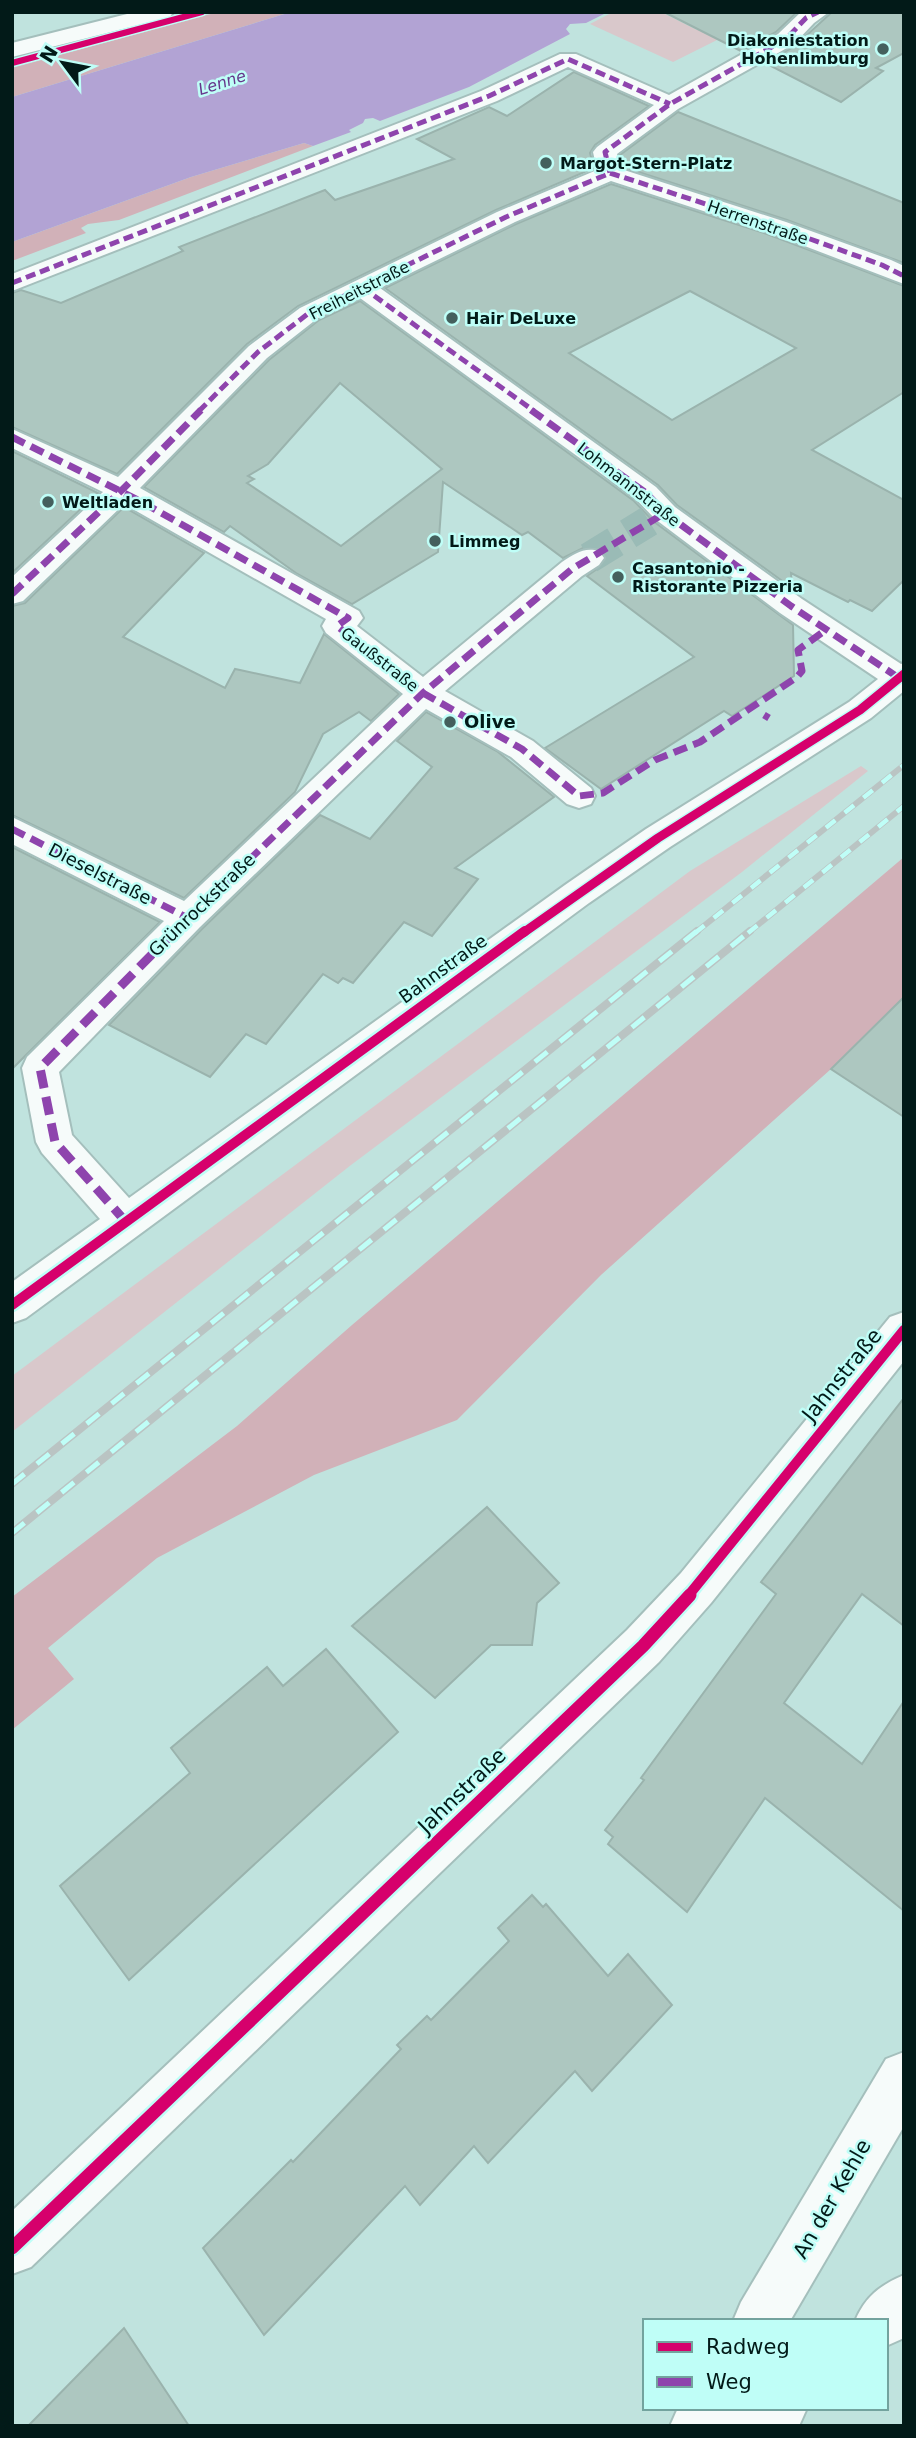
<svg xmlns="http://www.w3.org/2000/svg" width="916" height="2438" font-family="'DejaVu Sans',sans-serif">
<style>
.green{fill:#d9c8cb}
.forest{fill:#d1b1b8}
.water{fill:#b2a3d4}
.building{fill:#adc7c0;stroke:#9ab3ad;stroke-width:2;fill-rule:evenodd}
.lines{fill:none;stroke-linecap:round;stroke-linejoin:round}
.minor-tunnel{stroke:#9abbb6;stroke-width:31;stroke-dasharray:31 15;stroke-linecap:butt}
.minor-casing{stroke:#a4bfbc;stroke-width:4}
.minor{fill:#f6fbfa;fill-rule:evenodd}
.rail-far1-casing{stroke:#bac4c3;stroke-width:6}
.rail-casing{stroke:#bac4c3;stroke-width:8}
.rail-far1{stroke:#bffef7;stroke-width:4.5;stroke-dasharray:12;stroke-linecap:butt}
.rail{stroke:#bffef7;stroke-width:5;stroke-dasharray:16;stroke-linecap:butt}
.quiet-far2{stroke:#8e44ad;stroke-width:5;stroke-dasharray:10 5;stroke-linecap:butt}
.quiet-far1{stroke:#8e44ad;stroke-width:7;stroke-dasharray:14 7;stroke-linecap:butt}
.quiet{stroke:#8e44ad;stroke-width:9;stroke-dasharray:18 9;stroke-linecap:butt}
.cycleway-far3-casing{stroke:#bffef7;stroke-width:9}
.cycleway-far2-casing{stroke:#bffef7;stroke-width:12}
.cycleway-far1-casing{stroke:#bffef7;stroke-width:15}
.cycleway-casing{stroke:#bffef7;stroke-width:18}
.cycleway-far3{stroke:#d6006c;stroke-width:6}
.cycleway-far2{stroke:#d6006c;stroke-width:9}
.cycleway-far1{stroke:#d6006c;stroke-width:10}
.cycleway{stroke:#d6006c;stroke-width:13}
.poi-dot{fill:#44605d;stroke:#bffef7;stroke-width:2.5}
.labels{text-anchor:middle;stroke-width:5;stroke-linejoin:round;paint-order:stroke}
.far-poi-label{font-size:16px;font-weight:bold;fill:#021a18;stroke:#bffef7;text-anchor:start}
.far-water-label{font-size:16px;font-style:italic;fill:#66378b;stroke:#bffef7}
.far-street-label{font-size:16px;fill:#021a18;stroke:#bffef7}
.poi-label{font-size:18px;font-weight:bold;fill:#021a18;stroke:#bffef7;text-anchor:start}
.street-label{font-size:18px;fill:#021a18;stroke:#bffef7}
.near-street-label{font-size:21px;fill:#021a18;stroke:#bffef7}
</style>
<rect width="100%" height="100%" fill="#c0e3de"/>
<!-- green -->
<g class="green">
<path d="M 613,12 L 661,12 L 697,30 L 720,20 L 739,29 L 673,62 L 590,24 Z"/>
<path d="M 861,766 L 868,771 L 742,872 L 351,1165 L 12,1432 L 12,1376 L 690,871 Z"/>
</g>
<!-- forest -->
<g class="forest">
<path d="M 218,12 L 291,12 L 12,97 L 12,68 Z"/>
<path d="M 304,143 L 313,146 L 119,220 L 88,224 L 81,228 L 86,233 L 12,261 L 12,242 L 191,177 Z"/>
<path d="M 904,857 L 904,997 L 831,1069 L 601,1275 L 457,1420 L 314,1475 L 157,1558 L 48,1648 L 74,1679 L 12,1730 L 12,1597 L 237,1426 L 352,1325 Z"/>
</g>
<!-- water -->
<path class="water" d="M 291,12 L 608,12 L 586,23 L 570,24 L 566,29 L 570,34 L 469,87 L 380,121 L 373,118 L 365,119 L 363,123 L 349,130 L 351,132 L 313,146 L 304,143 L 191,177 L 12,242 L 12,97 Z"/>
<!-- building -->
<g class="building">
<path d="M 664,12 L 797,12 L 776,32 L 741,51 Z"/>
<path d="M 832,12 L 904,12 L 904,53 L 876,68 L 883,71 L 841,102 L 765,63 L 795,46 Z"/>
<path d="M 574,72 L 649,106 L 595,145 L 590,153 L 594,168 L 496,210 L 298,306 L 247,344 L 117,474 L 12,427 L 12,293 L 21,290 L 61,303 L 183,251 L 179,247 L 325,190 L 335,200 L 454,159 L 417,139 L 489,107 L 507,116 Z"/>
<path d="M 678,112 L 904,203 L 904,263 L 787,220 L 623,167 L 620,155 Z"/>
<path d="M 611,184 L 767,234 L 904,286 L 904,392 L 812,450 L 904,500 L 904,580 L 872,611 L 850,600 L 848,602 L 791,573 L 792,588 L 677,505 L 658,485 L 385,288 L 516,224 ZM 690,291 L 796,348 L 672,420 L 569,353 Z"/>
<path d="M 360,301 L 634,501 L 653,521 L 793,625 L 794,676 L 732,716 L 724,711 L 601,789 L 545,748 L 694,657 L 587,576 L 600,567 L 606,560 L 601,549 L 583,548 L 563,558 L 528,532 L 522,535 L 443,482 L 438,552 L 352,604 L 296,573 L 230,526 L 224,532 L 144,487 L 269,360 L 319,320 ZM 340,383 L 442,469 L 341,546 L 247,483 L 254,479 L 248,476 L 268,464 Z"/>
<path d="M 12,451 L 98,493 L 12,573 Z"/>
<path d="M 124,507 L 204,553 L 123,637 L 225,688 L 235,669 L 300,683 L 324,634 L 399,694 L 371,721 L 359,712 L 323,734 L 295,792 L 184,898 L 12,815 L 12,606 L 25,603 Z"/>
<path d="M 426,712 L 498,752 L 554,797 L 455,868 L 478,879 L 432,936 L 404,922 L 353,983 L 343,978 L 338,983 L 323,974 L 266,1044 L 246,1034 L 210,1077 L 109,1025 L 202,929 L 320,815 L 370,839 L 432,767 L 397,741 Z"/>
<path d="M 12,847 L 160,922 L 12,1069 Z"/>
<path d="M 904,997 L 904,1117 L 831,1069 Z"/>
<path d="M 904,1398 L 904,1626 L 862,1594 L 784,1703 L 862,1764 L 904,1701 L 904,1911 L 765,1798 L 687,1912 L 608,1844 L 613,1837 L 605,1830 L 644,1780 L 641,1778 L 776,1594 L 761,1582 Z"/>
<path d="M 487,1507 L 559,1583 L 537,1603 L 532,1645 L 491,1645 L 435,1698 L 352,1626 Z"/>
<path d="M 326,1649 L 398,1732 L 129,1980 L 60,1886 L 190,1773 L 171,1748 L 267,1667 L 283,1686 Z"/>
<path d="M 532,1895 L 543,1907 L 546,1904 L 608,1976 L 628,1954 L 672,2005 L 592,2091 L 575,2071 L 488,2163 L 474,2146 L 420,2205 L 405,2186 L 264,2335 L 203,2248 L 291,2160 L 293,2162 L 401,2049 L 397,2045 L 427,2016 L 431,2020 L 509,1941 L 498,1928 Z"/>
<path d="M 124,2328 L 189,2426 L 28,2426 Z"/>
</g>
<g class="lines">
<!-- minor-tunnel -->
<path class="minor-tunnel" d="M 589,558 L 649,521"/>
<defs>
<g id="minor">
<path d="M 135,12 L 173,12 L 170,17 L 12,57 L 12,43 Z"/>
<path d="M 801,12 L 829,12 L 814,23 L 794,44 L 678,109 L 617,154 L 621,169 L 786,222 L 891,260 L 904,266 L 904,284 L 768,232 L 611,181 L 515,222 L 380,288 L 656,487 L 675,507 L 802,599 L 901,664 L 904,663 L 904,691 L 871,718 L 670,847 L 589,903 L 26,1318 L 12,1323 L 12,1282 L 100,1219 L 42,1153 L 36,1142 L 22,1068 L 27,1057 L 164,921 L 12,844 L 12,817 L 184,901 L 403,694 L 326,633 L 322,626 L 326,619 L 124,504 L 23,601 L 12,604 L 12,577 L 103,492 L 12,448 L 12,429 L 118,477 L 249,346 L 300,308 L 497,212 L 597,170 L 593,152 L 597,147 L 654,105 L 568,67 L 497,101 L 12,291 L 12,274 L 481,91 L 560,54 L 576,54 L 669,95 L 778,34 ZM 360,298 L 636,499 L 655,519 L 780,613 L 878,679 L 849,702 L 646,829 L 565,885 L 129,1198 L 72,1135 L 59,1072 L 200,927 L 426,709 L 511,757 L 567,804 L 579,808 L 591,804 L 595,796 L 591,788 L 533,741 L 445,691 L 582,576 L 599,565 L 604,558 L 599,551 C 583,547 575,554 562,562 L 423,677 L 357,626 L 363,618 L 359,611 L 140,488 L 267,358 L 318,318 Z"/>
<path d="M 904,1312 L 904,1361 L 711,1603 L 659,1662 L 31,2267 L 12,2274 L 12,2211 L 627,1630 L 681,1573 L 890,1317 Z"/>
<path d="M 904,2052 L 904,2126 L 790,2321 L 733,2321 L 741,2302 L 886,2059 Z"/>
<path d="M 904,2275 L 904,2338 L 886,2346 L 886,2321 L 855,2321 C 865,2297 880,2285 904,2275 Z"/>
<path d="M 678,2408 L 807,2408 L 799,2426 L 670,2426 Z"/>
</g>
</defs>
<!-- minor casing -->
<use href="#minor" class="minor-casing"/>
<!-- minor -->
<use href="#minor" class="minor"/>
<defs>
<g id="rail-far1">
<path d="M 695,933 L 904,765"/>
<path d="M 748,933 L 904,806"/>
</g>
<g id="rail">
<path d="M 12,1484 L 697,931"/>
<path d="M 12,1533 L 750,931"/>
</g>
</defs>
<!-- rail-far1 casing -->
<use href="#rail-far1" class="rail-far1-casing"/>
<!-- rail casing -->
<use href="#rail" class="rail-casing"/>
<!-- rail-far1 -->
<use href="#rail-far1" class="rail-far1"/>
<!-- rail -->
<use href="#rail" class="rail"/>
<!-- quiet-far2 -->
<g class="quiet-far2">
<path d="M 610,173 L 777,227 L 882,265 L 904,276"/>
<path d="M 12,283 L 489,96 L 568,59 L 670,104"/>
<path d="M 362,287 L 534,411"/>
<path d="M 199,411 L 258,352 L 309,313 L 506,217 L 610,173 L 605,152 L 670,104 L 786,39 L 806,18 L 818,12"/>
</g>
<!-- quiet-far1 -->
<g class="quiet-far1">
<path d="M 531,410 L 646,493 L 665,513 L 791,606 L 899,678"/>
<path d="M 12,437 L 140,501 L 348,618 L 337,626 L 423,693 L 522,749 L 579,796 L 603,793 L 655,760 L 700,742 L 797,677 L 802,671 L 798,650 L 827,629"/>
<path d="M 12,594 L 122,490 L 201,410"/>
<path d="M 764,715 L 769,718"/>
<path d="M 12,829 L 188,918"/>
<path d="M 173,933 L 423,693 L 572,569 L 665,513"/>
</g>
<!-- quiet -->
<path class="quiet" d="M 126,1222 L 55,1142 L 40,1068 L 175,931"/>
<defs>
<path id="cycleway-far3" d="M 12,63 L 202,12"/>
<path id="cycleway-far2" d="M 523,933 L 658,838 L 860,710 L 904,674"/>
<g id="cycleway-far1">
<path d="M 12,1305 L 525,931"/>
<path d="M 688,1596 L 904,1330"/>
</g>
<path id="cycleway" d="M 12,2248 L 643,1646 L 690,1595"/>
</defs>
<!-- cycleway-far3 casing -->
<use href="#cycleway-far3" class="cycleway-far3-casing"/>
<!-- cycleway-far2 casing -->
<use href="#cycleway-far2" class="cycleway-far2-casing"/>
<!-- cycleway-far1 casing -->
<use href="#cycleway-far1" class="cycleway-far1-casing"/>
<!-- cycleway casing -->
<use href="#cycleway" class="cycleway-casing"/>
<!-- cycleway-far3 -->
<use href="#cycleway-far3" class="cycleway-far3"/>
<!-- cycleway-far2 -->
<use href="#cycleway-far2" class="cycleway-far2"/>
<!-- cycleway-far1 -->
<use href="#cycleway-far1" class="cycleway-far1"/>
<!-- cycleway -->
<use href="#cycleway" class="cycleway"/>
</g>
<!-- markers -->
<g class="poi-dot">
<circle cx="883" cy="49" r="7"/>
<circle cx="546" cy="163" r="7"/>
<circle cx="452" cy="318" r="7"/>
<circle cx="48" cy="502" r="7"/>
<circle cx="435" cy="541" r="7"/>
<circle cx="618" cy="577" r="7"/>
<circle cx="450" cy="722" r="7"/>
</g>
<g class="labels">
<!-- far-poi labels -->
<g class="far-poi-label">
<text x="869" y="46" text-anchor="end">Diakoniestation<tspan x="869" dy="18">Hohenlimburg</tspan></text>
<text x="560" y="169">Margot-Stern-Platz</text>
<text x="466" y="324">Hair DeLuxe</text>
<text x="62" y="508">Weltladen</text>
<text x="449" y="547">Limmeg</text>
<text x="632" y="574">Casantonio -<tspan x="632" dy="18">Ristorante Pizzeria</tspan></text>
</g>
<!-- far-water labels -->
<g class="far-water-label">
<text transform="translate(222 82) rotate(-18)" y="6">Lenne</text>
</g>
<!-- far-street labels -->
<g class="far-street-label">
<text transform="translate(758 222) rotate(19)" y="6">Herrenstraße</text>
<text transform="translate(359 290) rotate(-27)" y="6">Freiheitstraße</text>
<text transform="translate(629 484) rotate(38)" y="6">Lohmannstraße</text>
<text transform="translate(380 659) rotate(38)" y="6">Gaußstraße</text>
</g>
<!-- poi labels -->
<g class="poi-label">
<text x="464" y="728">Olive</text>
</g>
<!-- street labels -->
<g class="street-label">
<text transform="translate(100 874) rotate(27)" y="6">Dieselstraße</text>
<text transform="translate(202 905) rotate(-44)" y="6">Grünrockstraße</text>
<text transform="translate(443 969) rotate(-36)" y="6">Bahnstraße</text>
</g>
<!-- near-street labels -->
<g class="near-street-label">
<text transform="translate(842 1375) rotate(-51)" y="7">Jahnstraße</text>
<text transform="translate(462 1791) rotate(-44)" y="7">Jahnstraße</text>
<text transform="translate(832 2199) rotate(-60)" y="7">An der Kehle</text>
</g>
</g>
<!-- border -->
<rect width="916" height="2438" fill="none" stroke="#021a18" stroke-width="28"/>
<!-- legend -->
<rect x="643" y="2319" width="245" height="91" fill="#bffef7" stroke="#73a39e" stroke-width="2"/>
<rect x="657" y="2342" width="35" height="10" fill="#d6006c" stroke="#73a39e" stroke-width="2"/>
<text x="706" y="2354" font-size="21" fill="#021a18">Radweg</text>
<rect x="657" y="2377" width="35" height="10" fill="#8e44ad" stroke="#73a39e" stroke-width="2"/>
<text x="706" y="2389" font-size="21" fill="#021a18">Weg</text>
<!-- north arrow -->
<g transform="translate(63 63) rotate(302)" stroke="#bffef7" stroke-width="5" paint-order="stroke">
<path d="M0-5L12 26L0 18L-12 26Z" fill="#021a18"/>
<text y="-10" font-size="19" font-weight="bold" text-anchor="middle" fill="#021a18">N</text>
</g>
</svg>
